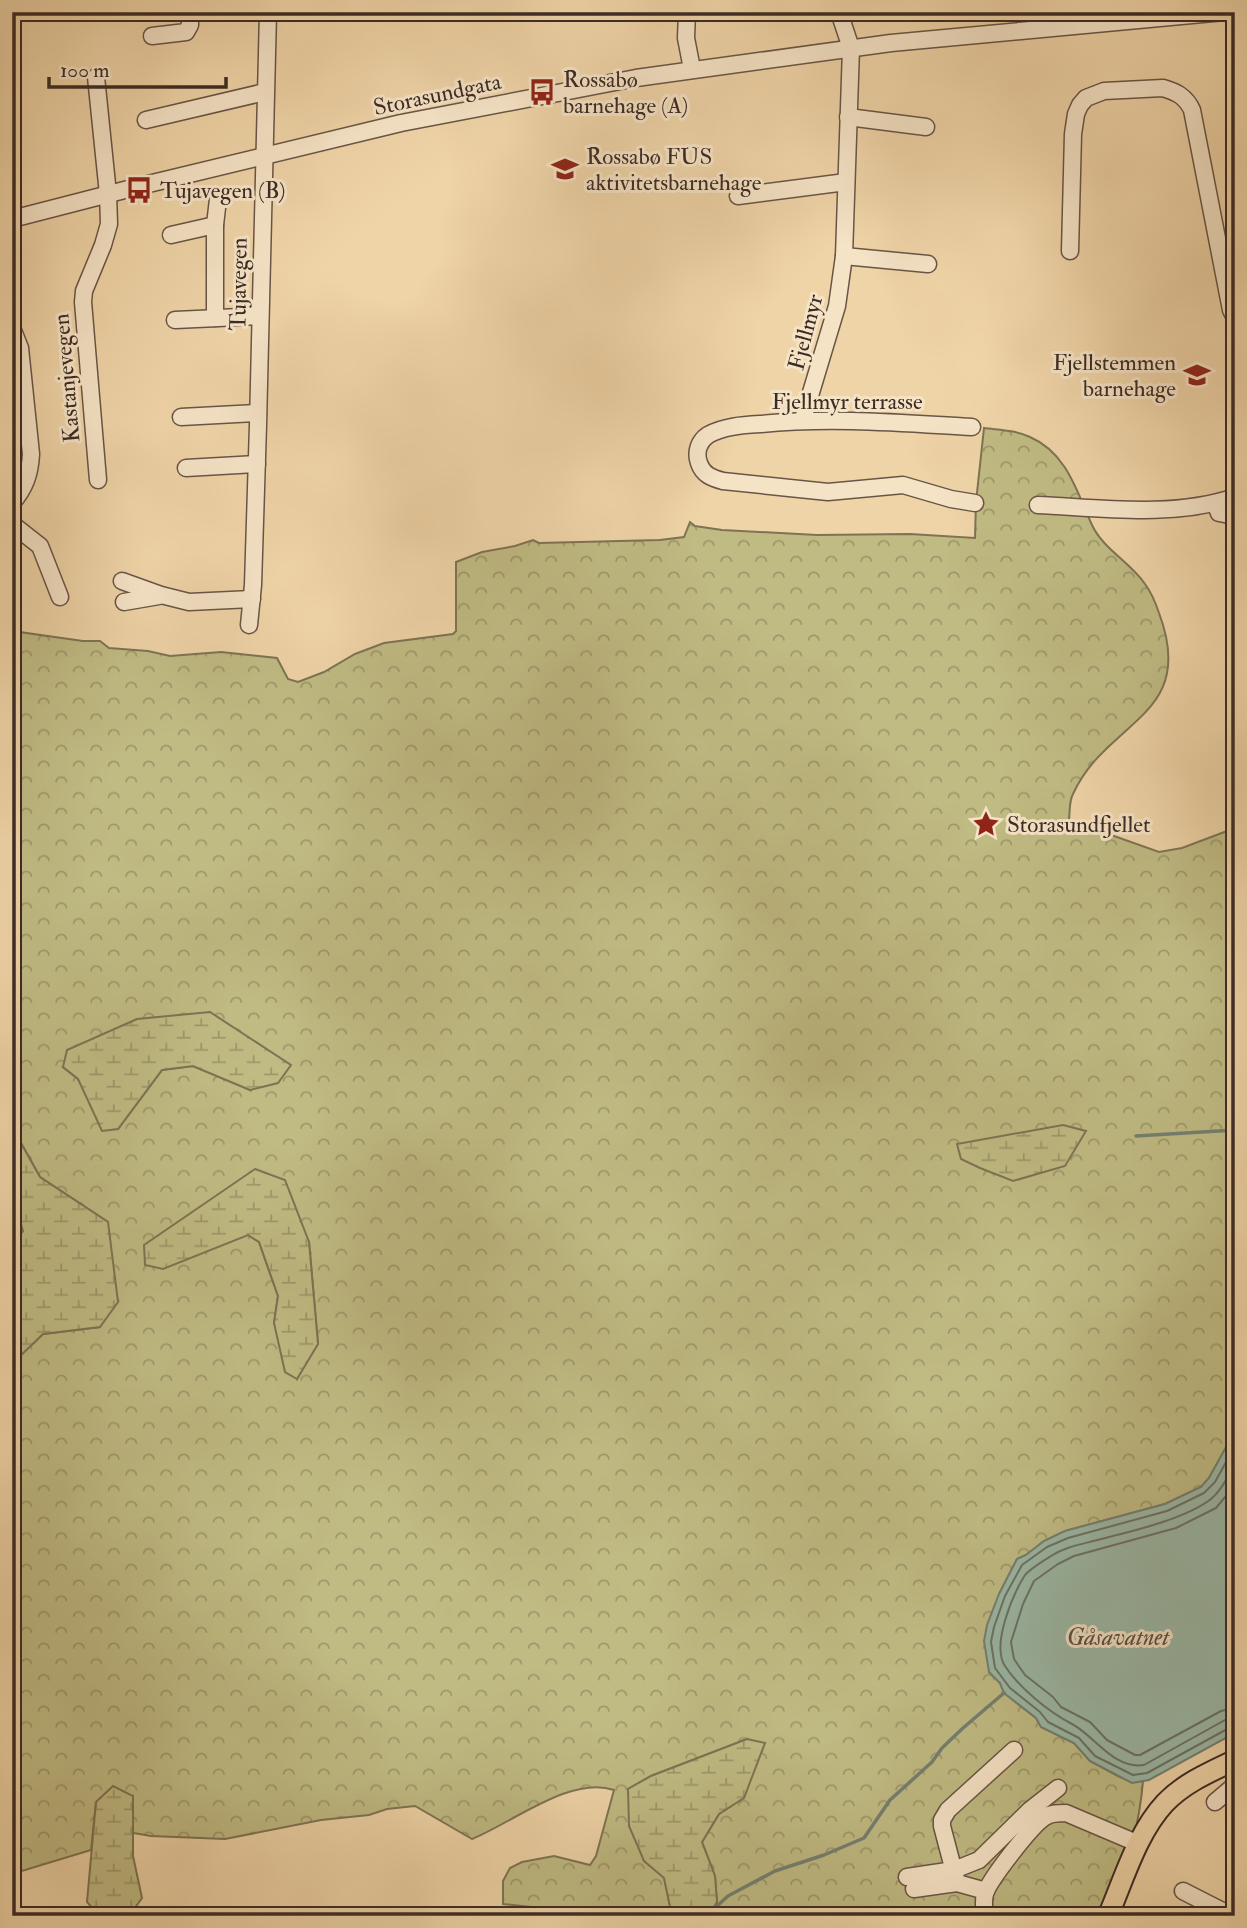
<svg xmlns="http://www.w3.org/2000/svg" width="1247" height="1928" font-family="'IM FELL Double Pica',serif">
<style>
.forest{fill:url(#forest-crowns);stroke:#7e7354;stroke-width:2;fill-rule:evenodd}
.wetland{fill:url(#wetland-marsh);stroke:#7e7354;stroke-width:2}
.water{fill:#9ab8a6;stroke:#748072;stroke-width:2}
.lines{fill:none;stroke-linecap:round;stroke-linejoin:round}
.shore{stroke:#6b7266;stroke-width:2}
.stream{stroke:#748072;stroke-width:3.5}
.minor-casing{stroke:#695546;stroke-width:19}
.major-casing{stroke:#3c2b25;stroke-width:23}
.minor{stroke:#f5e3c6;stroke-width:16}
.major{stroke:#efd4a7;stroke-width:19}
.labels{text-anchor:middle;stroke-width:6;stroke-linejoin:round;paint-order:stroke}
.poi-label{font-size:23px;fill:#3c2b25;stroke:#f5e3c6;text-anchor:start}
.street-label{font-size:23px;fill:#3c2b25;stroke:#f5e3c6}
.water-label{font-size:24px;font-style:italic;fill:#544e45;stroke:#f5e3c6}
</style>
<defs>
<pattern id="forest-crowns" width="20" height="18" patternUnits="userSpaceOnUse" patternTransform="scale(1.75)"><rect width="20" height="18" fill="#c0bb83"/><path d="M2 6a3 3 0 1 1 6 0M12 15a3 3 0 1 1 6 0" fill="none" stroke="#9d986b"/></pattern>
<pattern id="wetland-marsh" width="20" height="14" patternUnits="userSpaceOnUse" patternTransform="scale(1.75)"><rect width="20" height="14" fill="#c0bb83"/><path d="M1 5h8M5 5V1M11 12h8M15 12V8" fill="none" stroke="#9d986b"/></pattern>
</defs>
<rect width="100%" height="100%" fill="#efd4a7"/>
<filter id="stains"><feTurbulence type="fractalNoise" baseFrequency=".00286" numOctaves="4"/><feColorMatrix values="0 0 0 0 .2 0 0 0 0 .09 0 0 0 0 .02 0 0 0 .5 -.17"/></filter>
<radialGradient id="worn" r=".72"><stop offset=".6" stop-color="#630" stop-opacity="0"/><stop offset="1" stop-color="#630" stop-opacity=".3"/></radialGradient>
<!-- forest -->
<path class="forest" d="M 984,428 C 999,430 1016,430 1030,437 C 1067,453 1077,492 1092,525 C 1103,549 1131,563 1145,584 C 1151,592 1156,604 1159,613 C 1198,717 1107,719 1073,794 C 1069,801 1070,811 1069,820 L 1159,852 L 1182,848 L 1235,828 L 1235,1431 L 1209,1478 L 1201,1487 L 1165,1504 L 1065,1531 L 1044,1541 L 1026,1555 L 1017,1559 L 999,1594 L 989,1672 L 1000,1683 L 1004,1693 L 1036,1718 L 1041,1727 L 1074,1743 L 1090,1761 L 1118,1776 L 1132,1782 L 1143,1781 C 1139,1831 1125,1869 1110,1916 L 974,1916 L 960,1910 L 948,1911 L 943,1916 L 708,1916 L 717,1902 L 715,1876 L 702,1842 L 719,1814 L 744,1797 L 747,1739 L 651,1776 L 628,1789 L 644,1861 L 664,1877 L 672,1916 L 574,1916 L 574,1913 L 569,1911 L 503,1904 L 503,1881 L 510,1868 L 522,1862 L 554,1856 L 590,1865 L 596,1856 L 614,1790 C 571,1775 512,1823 472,1839 L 415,1806 L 387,1809 L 369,1815 L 321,1820 L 225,1839 L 151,1836 L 133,1833 L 133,1796 L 96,1802 L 91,1850 L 12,1874 L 12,1363 L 43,1334 L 100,1327 L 108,1222 L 40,1177 L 12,1127 L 12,631 L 83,641 L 100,641 L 109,648 L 148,651 L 170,656 L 221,652 L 277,658 L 288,679 L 298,682 L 324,672 L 355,654 L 384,643 L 453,634 L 456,631 L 456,562 L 482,552 L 515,546 L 533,540 L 539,543 L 660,540 L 684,537 L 690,522 L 695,526 L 722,530 L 817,535 L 910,534 L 975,538 L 976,502 ZM 210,1012 L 250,1090 L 193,1066 L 162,1070 L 118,1129 L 78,1079 L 63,1067 ZM 248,1235 L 309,1242 L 318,1343 L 297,1379 L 274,1323 L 278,1296 L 259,1242 Z"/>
<!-- wetland -->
<g class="wetland">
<path d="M 210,1012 L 291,1065 L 278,1083 L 250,1090 L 193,1066 L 162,1070 L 118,1129 L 102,1131 L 78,1079 L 63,1067 L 67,1050 L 137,1019 Z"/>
<path d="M 1063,1125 L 1086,1131 L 1065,1166 L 1013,1181 L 980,1168 L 961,1159 L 957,1144 Z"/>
<path d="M 12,1127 L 40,1177 L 108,1222 L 118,1302 L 100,1327 L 43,1334 L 13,1363 L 12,1245 L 23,1231 L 12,1193 Z"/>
<path d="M 255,1169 L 285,1180 L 309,1242 L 318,1344 L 297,1379 L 285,1372 L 274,1323 L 278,1296 L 259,1242 L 248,1235 L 163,1269 L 145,1265 L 144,1245 Z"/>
<path d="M 747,1739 L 765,1743 L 744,1798 L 719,1814 L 702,1842 L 715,1876 L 717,1902 L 708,1916 L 672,1916 L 664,1878 L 644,1861 L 629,1826 L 628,1789 L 651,1776 Z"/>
<path d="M 113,1786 L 133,1796 L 133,1856 L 142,1898 L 129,1916 L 99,1916 L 87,1902 L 96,1802 Z"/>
</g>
<!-- water -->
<path class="water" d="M 1235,1431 L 1235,1733 L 1149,1780 L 1132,1783 L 1090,1761 L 1074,1743 L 1041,1727 L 1036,1718 L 1004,1693 L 1000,1683 L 989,1672 L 984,1641 L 987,1625 L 999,1594 L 1017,1559 L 1026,1555 L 1044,1541 L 1065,1531 L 1165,1504 L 1201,1487 L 1209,1478 Z"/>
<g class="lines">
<!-- shore -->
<g class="shore">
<path d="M 1235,1446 L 1215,1482 L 1204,1493 L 1167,1511 L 1068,1538 L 1047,1547 L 1022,1565 L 1005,1596 L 994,1627 L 991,1642 L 995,1668 L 1010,1688 L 1040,1712 L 1048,1722 L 1079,1738 L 1095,1756 L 1133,1775 L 1147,1773 L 1229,1728 L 1235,1727"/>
<path d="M 1235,1464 C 1228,1476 1222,1490 1211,1499 C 1185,1519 1133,1531 1101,1539 C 1084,1544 1066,1546 1051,1556 C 1043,1561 1030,1569 1025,1575 C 1013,1594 991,1645 1005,1666 C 1019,1688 1049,1712 1072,1724 C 1095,1736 1114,1770 1144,1765 L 1225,1720 L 1235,1718"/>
<path d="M 1235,1485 L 1216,1508 L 1176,1528 L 1074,1556 L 1058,1564 L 1034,1581 L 1023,1604 L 1011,1642 L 1014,1659 L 1025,1675 L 1053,1697 L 1061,1707 L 1090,1722 L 1107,1740 L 1135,1755 L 1140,1755 L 1221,1711 L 1235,1708"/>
</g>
<!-- stream -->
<g class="stream">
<path d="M 1136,1136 L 1235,1130"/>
<path d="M 706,1916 L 728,1896 L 775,1871 L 824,1855 L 864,1838 L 890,1800 L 932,1762 L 942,1748 L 963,1728 L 1004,1693"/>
</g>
<defs>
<g id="minor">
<path d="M 687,12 L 686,38 L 692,69"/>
<path d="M 152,36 L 186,32 L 190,25 L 190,12"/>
<path d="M 96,77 L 108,194 L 109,224 L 103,245 L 84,291 L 83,302 L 98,480"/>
<path d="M 848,117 L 926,127"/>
<path d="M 146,120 L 265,92"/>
<path d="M 738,196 L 846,182"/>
<path d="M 12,219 L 140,186 L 401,123 L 636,78 L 891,43 L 1224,12"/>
<path d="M 171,235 L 215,225"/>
<path d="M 1070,251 L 1073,134 L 1076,114 L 1080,105 L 1086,98 L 1104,91 L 1163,88 C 1177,92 1186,97 1192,110 L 1231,310 L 1235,318"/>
<path d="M 844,256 L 928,264"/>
<path d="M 215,318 L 215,225 L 218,199"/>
<path d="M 175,320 L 260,316"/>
<path d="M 12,328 L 20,348 L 31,454 C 30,474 25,488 12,503"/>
<path d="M 181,417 L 258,413"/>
<path d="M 803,419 L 837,306 L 844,256 L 851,48 L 839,12"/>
<path d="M 972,427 C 901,423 832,417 761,424 C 744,425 724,426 708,435 C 699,441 695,452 699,463 C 703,475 712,478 723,481 L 828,492 L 903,485 L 951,499 L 975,503"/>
<path d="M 186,468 L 257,464"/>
<path d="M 1215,503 L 1219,513 L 1235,516"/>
<path d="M 1038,505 C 1102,508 1173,518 1235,497"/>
<path d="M 12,524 L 40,546 L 60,597"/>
<path d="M 122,581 L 161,595 L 189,602 L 252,599"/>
<path d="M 124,602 L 159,596"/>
<path d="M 249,625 L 253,585 L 258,425 L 268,12"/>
<path d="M 1215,1802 L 1235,1785"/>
<path d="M 907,1877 L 954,1870 L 979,1860 L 1030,1810 L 1058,1788"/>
<path d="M 957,1883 L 942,1826 L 942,1820 L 948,1810 L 1014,1750"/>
<path d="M 914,1889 L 957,1883 L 986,1891"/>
<path d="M 1183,1891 L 1232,1916"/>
<path d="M 985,1916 C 984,1909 983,1901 985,1894 C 989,1880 1032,1825 1045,1817 C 1051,1813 1059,1813 1066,1813 L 1139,1844"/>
</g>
<path id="major" d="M 1108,1916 C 1124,1879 1137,1833 1165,1803 C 1184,1783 1210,1772 1235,1760"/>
</defs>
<!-- minor casing -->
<use href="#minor" class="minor-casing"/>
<!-- major casing -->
<use href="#major" class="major-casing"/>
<!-- minor -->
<use href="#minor" class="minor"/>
<!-- major -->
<use href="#major" class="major"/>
</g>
<!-- icons -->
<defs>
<symbol id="bus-bare" viewBox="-9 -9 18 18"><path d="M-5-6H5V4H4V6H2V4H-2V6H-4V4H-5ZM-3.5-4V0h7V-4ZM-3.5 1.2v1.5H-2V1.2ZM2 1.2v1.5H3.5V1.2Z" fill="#8f2418" stroke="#f5e3c6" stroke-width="2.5" paint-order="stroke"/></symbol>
<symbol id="school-bare" viewBox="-9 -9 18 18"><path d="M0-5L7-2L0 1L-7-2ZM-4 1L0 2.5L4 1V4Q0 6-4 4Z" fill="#8f2418" stroke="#f5e3c6" stroke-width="2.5" paint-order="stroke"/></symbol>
<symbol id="sight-bare" viewBox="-9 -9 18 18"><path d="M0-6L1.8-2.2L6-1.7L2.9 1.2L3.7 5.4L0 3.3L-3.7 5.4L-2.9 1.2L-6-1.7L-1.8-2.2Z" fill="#8f2418" stroke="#f5e3c6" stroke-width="2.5" paint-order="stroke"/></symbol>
</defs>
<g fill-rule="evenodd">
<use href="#bus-bare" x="523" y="73" width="38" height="38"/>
<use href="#school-bare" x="546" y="150" width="38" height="38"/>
<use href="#bus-bare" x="120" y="171" width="38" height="38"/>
<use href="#school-bare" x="1178" y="356" width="38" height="38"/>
<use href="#sight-bare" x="967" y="805" width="38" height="38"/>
</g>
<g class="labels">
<!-- poi labels -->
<g class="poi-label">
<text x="563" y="87">Rossabø<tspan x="563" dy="26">barnehage (A)</tspan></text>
<text x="586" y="164">Rossabø FUS<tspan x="586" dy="26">aktivitetsbarnehage</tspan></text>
<text x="160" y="198">Tujavegen (B)</text>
<text x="1176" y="370" text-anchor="end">Fjellstemmen<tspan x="1176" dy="26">barnehage</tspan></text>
<text x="1007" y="832">Storasundfjellet</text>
</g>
<!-- street labels -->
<g class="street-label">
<text transform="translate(437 94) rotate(-12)" y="8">Storasundgata</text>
<text transform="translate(238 284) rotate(-89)" y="8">Tujavegen</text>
<text transform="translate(805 332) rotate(-75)" y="8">Fjellmyr</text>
<text transform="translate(66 378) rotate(-95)" y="8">Kastanjevegen</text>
<text x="847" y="409">Fjellmyr terrasse</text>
</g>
<!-- water labels -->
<g class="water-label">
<text x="1118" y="1645">Gåsavatnet</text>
</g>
</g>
<!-- margin -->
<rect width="1247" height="1928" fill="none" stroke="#efd4a7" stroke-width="42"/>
<rect x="14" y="14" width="1219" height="1900" fill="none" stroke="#3c2b25" stroke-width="3.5"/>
<rect x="21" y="21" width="1205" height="1886" fill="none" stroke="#3c2b25" stroke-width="2"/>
<!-- scale -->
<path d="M49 77v10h177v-10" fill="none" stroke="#3c2b25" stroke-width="3.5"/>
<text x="60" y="77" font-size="21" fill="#3c2b25" stroke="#f5e3c6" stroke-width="5" paint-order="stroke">100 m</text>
<rect width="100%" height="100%" filter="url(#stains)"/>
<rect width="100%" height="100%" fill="url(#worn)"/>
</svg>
